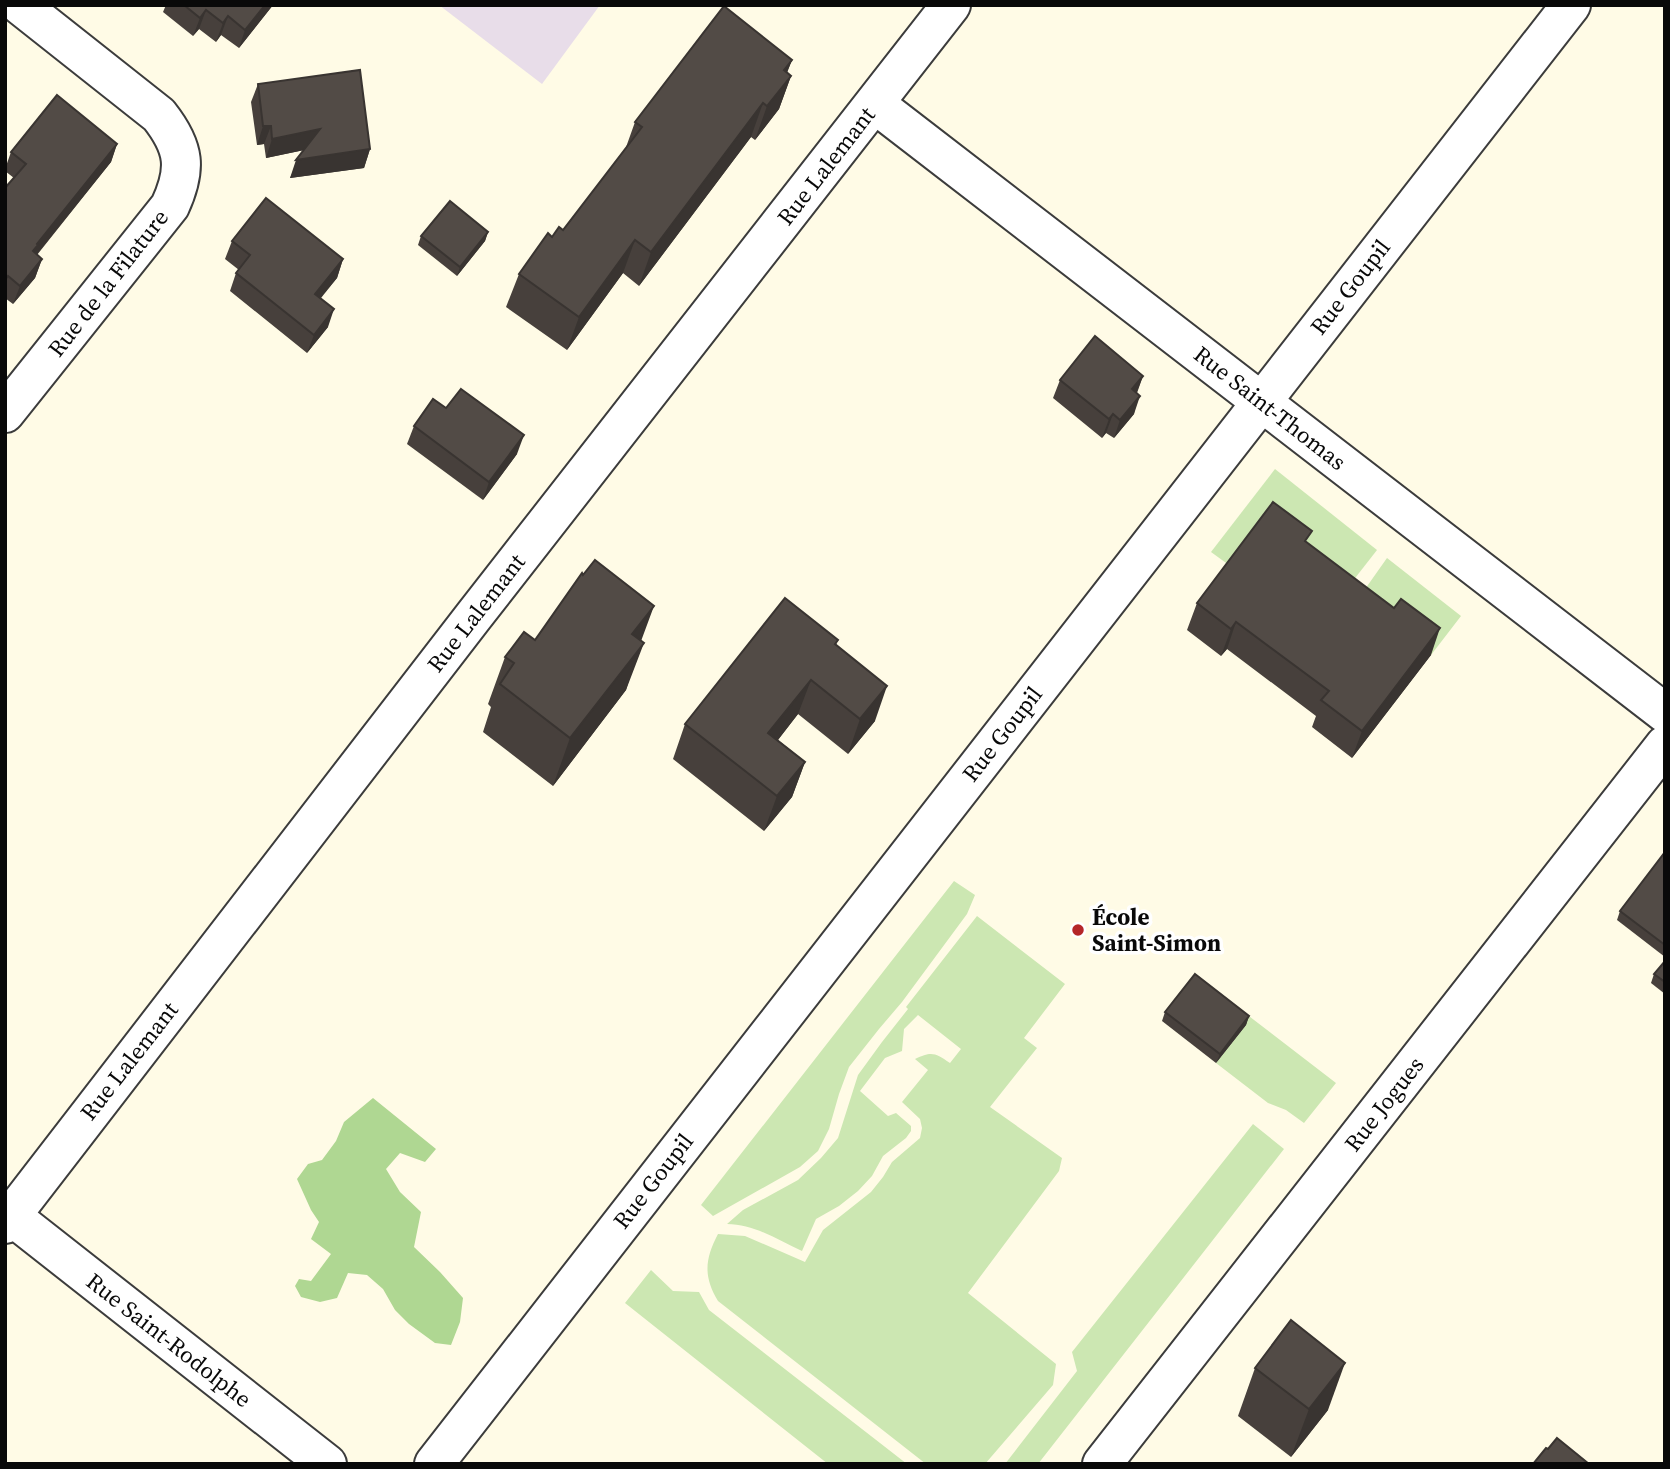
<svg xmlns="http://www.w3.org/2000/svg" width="1670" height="1469" font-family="'Source Serif 4',serif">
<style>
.industrial{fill:#e8dde9}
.green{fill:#cce7b2}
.forest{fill:#afd792}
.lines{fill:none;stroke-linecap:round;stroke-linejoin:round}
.street-casing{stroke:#3c3c3c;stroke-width:42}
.street{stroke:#fff;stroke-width:38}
.wall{fill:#47403c}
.shaded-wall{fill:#393431}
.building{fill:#524b46;stroke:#393431;stroke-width:2}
.poi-dot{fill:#b52628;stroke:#fff;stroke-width:2.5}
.labels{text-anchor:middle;stroke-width:7;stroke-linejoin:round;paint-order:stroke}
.street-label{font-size:23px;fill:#090909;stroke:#fff}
.poi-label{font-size:23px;font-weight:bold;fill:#090909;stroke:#fff;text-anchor:start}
</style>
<rect width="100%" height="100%" fill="#fffbe6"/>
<!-- industrial -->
<path class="industrial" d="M 439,5 L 600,5 L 542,84 Z"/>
<!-- green -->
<g class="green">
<path d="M 1275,469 L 1377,550 L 1338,600 L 1233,568 L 1211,552 Z"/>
<path d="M 1387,558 L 1461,616 L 1431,655 L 1392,626 L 1351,609 Z"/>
<path d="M 954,881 L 975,895 L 967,914 L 902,1002 L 879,1029 L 849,1067 L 839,1094 L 829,1129 L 818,1151 L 800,1167 L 713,1216 L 701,1205 Z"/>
<path d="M 977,916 L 1065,984 L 1024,1038 L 1037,1048 L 990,1107 L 1062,1158 L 1059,1171 L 968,1293 L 1056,1364 L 1053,1385 L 985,1464 L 926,1464 L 718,1301 C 703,1276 705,1259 718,1234 L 745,1236 L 805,1262 L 823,1230 L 871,1192 L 883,1177 L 892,1162 L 920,1138 L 922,1128 L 920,1119 L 902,1102 L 928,1070 L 915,1059 C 932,1051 935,1053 950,1063 L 961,1049 L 918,1015 L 904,1029 L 902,1051 L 885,1058 L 860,1091 L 888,1116 L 896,1113 L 911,1126 L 911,1131 L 906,1138 L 883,1156 L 872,1176 L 858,1191 L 839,1206 L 816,1219 L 802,1251 C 778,1240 754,1224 727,1224 L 743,1210 L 798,1180 L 821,1158 L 838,1138 L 858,1075 L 882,1042 L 908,1009 L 906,1007 Z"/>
<path d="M 1202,980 L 1336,1083 L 1304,1123 L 1286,1110 L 1268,1103 L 1216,1063 L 1245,1025 L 1197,987 Z"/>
<path d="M 1253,1124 L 1284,1149 L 1038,1464 L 1005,1464 L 1077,1371 L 1072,1352 Z"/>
<path d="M 651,1270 L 673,1291 L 699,1292 L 709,1310 L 907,1464 L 828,1464 L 625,1303 Z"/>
</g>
<!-- forest -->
<path class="forest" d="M 373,1098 L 436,1149 L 425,1162 L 400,1153 L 386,1169 L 400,1192 L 421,1212 L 414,1247 L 440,1272 L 463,1298 L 460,1322 L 451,1345 L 435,1343 L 409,1324 L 395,1310 L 383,1289 L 367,1275 L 348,1273 L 337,1298 L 320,1302 L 301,1297 L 295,1286 L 299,1279 L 311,1281 L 331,1254 L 311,1239 L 319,1222 L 311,1210 L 297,1179 L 308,1164 L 322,1160 L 336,1141 L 344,1122 Z"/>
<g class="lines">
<defs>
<g id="street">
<path d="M 875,104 L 1665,713"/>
<path d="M 5,413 L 170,206 C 187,169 185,148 159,115 L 20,5"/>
<path d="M 5,1211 L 327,1464"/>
<path d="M 5,1224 L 473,617 L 951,5"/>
<path d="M 434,1464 L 1571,5"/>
<path d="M 1102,1464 L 1665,745"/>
</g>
</defs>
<!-- street casing -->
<use href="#street" class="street-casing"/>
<!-- street -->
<use href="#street" class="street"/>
</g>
<!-- wall -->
<g class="wall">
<path d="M 166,5 L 273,5 L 239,48 L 221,35 L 216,42 L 199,29 L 193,36 L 163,12 Z"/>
<path d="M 792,60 L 787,72 L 791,76 L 779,109 L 755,140 L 751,137 L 639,286 L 623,273 L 567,350 L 506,307 L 519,274 L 552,237 L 563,230 L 625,150 L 635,122 Z"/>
<path d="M 258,84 L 370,149 L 364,168 L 290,178 L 304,150 L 266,158 L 264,144 L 257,145 L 251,102 Z"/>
<path d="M 117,144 L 111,162 L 37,255 L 42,259 L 35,278 L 13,304 L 5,298 L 5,188 L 14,178 L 5,171 L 5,169 L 11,152 Z"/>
<path d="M 488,232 L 485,241 L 457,276 L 418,245 L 421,236 Z"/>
<path d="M 232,241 L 343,259 L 337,278 L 320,298 L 328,327 L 307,353 L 230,291 L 236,273 L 239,270 L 225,259 Z"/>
<path d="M 1143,376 L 1137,393 L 1134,414 L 1114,438 L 1106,433 L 1102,438 L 1053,398 L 1060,380 Z"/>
<path d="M 446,408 L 517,454 L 483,500 L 407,444 L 414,426 Z"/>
<path d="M 1308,543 L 1431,655 L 1352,758 L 1312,727 L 1316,716 L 1227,649 L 1221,656 L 1187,630 L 1197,603 Z"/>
<path d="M 535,640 L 641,641 L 626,690 L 553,786 L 483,732 L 491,707 L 488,704 L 505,657 Z"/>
<path d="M 838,640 L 836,645 L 875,721 L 848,754 L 798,714 L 778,740 L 805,762 L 792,797 L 764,831 L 673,759 L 685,724 Z"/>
<path d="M 1665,852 L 1665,957 L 1617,920 L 1620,911 Z"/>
<path d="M 1665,961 L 1665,994 L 1651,983 L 1654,974 Z"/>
<path d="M 1165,1012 L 1249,1016 L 1246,1025 L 1216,1063 L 1162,1021 Z"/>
<path d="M 1255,1368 L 1328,1410 L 1291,1457 L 1238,1416 Z"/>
</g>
<!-- shaded-wall -->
<g class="shaded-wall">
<path d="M 265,5 L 273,5 L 239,48 L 245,30 Z"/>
<path d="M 206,10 L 199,29 L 193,36 L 200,18 Z"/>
<path d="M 228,16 L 221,35 L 216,42 L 223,23 Z"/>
<path d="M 792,60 L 781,88 L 791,76 L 779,109 L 755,140 L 767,106 L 784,70 Z"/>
<path d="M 763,103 L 751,137 L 639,286 L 651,252 Z"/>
<path d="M 263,126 L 271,126 L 264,144 L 257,145 Z"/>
<path d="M 320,129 L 314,148 L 266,158 L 272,139 Z"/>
<path d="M 117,144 L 111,162 L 33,259 L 33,251 L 37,244 Z"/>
<path d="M 370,149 L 364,168 L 290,178 L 296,160 Z"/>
<path d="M 488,232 L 485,241 L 457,276 L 460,267 Z"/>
<path d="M 635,240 L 623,273 L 567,350 L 579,317 Z"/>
<path d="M 42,259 L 35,278 L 13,304 L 20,286 Z"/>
<path d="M 343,259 L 337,278 L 309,313 L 315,294 Z"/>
<path d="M 334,309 L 328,327 L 307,353 L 314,335 Z"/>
<path d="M 1143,376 L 1136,394 L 1132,389 Z"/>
<path d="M 1140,396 L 1134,414 L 1114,438 L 1120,420 Z"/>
<path d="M 1113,414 L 1106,433 L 1102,438 L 1109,419 Z"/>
<path d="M 524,435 L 517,454 L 483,500 L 489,482 Z"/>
<path d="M 654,606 L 637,652 L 644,643 L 626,690 L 553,786 L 570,738 L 632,634 Z"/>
<path d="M 1236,622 L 1227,649 L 1221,656 L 1231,629 Z"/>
<path d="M 1440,628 L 1431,655 L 1352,758 L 1362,731 Z"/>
<path d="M 811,680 L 798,714 L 756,768 L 768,733 Z"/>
<path d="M 887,686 L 875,721 L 848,754 L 860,719 Z"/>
<path d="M 805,762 L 792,797 L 764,831 L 777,796 Z"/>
<path d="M 1249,1016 L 1246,1025 L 1216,1063 L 1220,1054 Z"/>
<path d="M 1345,1363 L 1328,1410 L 1291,1457 L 1309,1409 Z"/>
</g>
<!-- building -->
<g class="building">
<path d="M 184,5 L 265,5 L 245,30 L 228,16 L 223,23 L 206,10 L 200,18 Z"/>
<path d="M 724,6 L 792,60 L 784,70 L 791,76 L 767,106 L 763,103 L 651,252 L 635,240 L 579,317 L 519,274 L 548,233 L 552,237 L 559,227 L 563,230 L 642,127 L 635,122 Z"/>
<path d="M 360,70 L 370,149 L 296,160 L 320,129 L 272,139 L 271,126 L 263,126 L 258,84 Z"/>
<path d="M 57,95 L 117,144 L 37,244 L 38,245 L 33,251 L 42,259 L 20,286 L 8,276 L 5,280 L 5,188 L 26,164 L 11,152 Z"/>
<path d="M 266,198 L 343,259 L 315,294 L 334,309 L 314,335 L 236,273 L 250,255 L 232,241 Z"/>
<path d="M 450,201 L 488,232 L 460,267 L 421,236 Z"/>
<path d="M 1095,336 L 1143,376 L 1132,389 L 1140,396 L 1120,420 L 1113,414 L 1109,419 L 1060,380 Z"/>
<path d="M 461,389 L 524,435 L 489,482 L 414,426 L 433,399 L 446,408 Z"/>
<path d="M 1273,502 L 1312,531 L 1305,541 L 1394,608 L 1401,599 L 1440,628 L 1362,731 L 1321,700 L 1329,691 L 1236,622 L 1231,629 L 1197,603 Z"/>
<path d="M 595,560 L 654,606 L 632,634 L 644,643 L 570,738 L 500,684 L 514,663 L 505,657 L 524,632 L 535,640 L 582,573 L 583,575 Z"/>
<path d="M 785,598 L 838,640 L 835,644 L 887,686 L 860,719 L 811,680 L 768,733 L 805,762 L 777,796 L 685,724 Z"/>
<path d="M 1665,852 L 1665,945 L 1620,911 Z"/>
<path d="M 1665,961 L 1665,982 L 1654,974 Z"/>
<path d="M 1195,974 L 1249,1016 L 1220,1054 L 1165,1012 Z"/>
<path d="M 1291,1320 L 1345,1363 L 1309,1409 L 1255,1368 Z"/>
<path d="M 1557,1438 L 1589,1464 L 1533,1464 L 1546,1448 L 1548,1449 Z"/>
</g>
<!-- markers -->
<circle class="poi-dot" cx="1078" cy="930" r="7"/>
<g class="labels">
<!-- street labels -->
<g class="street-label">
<text transform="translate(826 166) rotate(-52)" y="8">Rue Lalemant</text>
<text transform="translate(108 283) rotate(-52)" y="8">Rue de la Filature</text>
<text transform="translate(1350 287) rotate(-52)" y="8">Rue Goupil</text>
<text transform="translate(1270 408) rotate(38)" y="8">Rue Saint-Thomas</text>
<text transform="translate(476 613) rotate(-52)" y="8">Rue Lalemant</text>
<text transform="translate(1002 734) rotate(-52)" y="8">Rue Goupil</text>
<text transform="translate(129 1061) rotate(-52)" y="8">Rue Lalemant</text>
<text transform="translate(1384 1104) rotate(-52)" y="8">Rue Jogues</text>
<text transform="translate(653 1181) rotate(-52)" y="8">Rue Goupil</text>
<text transform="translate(169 1340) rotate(38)" y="8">Rue Saint-Rodolphe</text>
</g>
<!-- poi labels -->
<g class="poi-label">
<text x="1092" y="925">École<tspan x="1092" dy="26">Saint-Simon</tspan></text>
</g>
</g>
<!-- border -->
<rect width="1670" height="1469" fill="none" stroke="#090909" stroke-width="14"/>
</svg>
